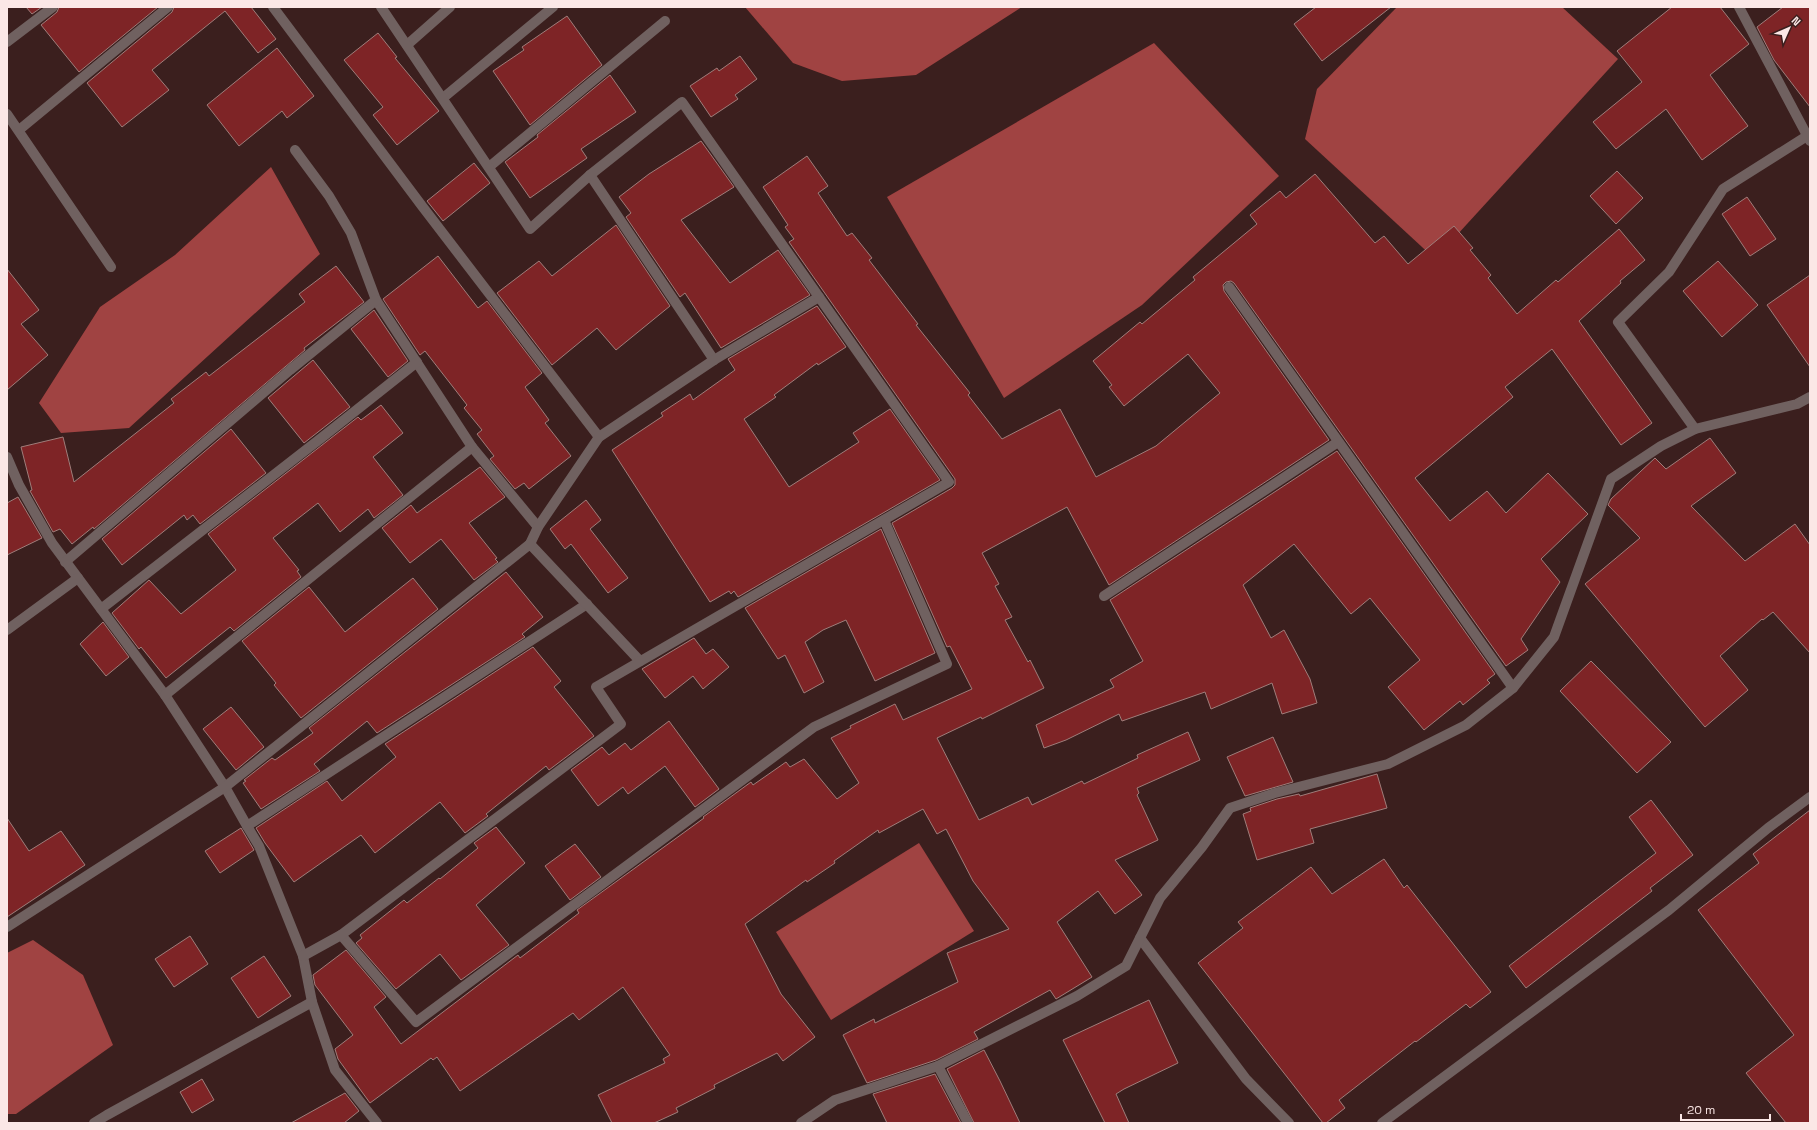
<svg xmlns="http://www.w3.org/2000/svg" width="1817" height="1130" font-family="'Space Grotesk',sans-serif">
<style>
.water{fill:#a04342}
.building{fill:#7e2426;stroke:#9f7d7a}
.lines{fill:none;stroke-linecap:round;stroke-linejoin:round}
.minor{stroke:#706160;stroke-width:10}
</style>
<rect width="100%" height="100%" fill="#3b1f1e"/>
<!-- water -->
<g class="water">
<path d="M 745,7 L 1022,7 L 916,75 L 842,81 L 793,63 Z"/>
<path d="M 1397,7 L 1562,7 L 1618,59 L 1435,259 L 1305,139 L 1317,89 Z"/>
<path d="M 1154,43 L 1279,176 L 1142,305 L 1004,398 L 887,197 Z"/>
<path d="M 271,167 L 320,254 L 129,428 L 61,433 L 39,403 L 100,307 L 175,255 Z"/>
<path d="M 919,843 L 974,931 L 831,1020 L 776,932 Z"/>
<path d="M 33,940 L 83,975 L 113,1045 L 16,1114 L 7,1114 L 7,953 Z"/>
</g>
<!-- building -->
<g class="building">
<path d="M 26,7 L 42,7 L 32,14 Z"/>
<path d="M 59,7 L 158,7 L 79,72 L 41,25 L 57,12 Z"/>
<path d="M 174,7 L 251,7 L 276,39 L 258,53 L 225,11 L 152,70 L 169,90 L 122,127 L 87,83 L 172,12 Z"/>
<path d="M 1316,7 L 1391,7 L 1322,61 L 1294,24 Z"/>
<path d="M 1672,7 L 1720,7 L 1749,44 L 1710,75 L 1748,126 L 1702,160 L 1666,109 L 1616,149 L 1593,122 L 1642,82 L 1617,51 Z"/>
<path d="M 1783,7 L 1810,7 L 1810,107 L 1774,60 L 1757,27 Z"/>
<path d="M 567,16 L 602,65 L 530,125 L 493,71 L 524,50 L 522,47 Z"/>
<path d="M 378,33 L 397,57 L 395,58 L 439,111 L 397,145 L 373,115 L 383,107 L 344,60 Z"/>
<path d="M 277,48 L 314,96 L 287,118 L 282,111 L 239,146 L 207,105 Z"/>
<path d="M 740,56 L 757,79 L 735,95 L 738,99 L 711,117 L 690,86 L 717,68 L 719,71 Z"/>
<path d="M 610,75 L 636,112 L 581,149 L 587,158 L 530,198 L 505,162 L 538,137 L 537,135 Z"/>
<path d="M 701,141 L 734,187 L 681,220 L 730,283 L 778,250 L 810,295 L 721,348 L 685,293 L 680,297 L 626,217 L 631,213 L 619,197 L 649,174 Z"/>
<path d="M 807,156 L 828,186 L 818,193 L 847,236 L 852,233 L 872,258 L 869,260 L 918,324 L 916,325 L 970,393 L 968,395 L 1002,439 L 1060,409 L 1096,477 L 1156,446 L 1220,393 L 1188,354 L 1124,406 L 1109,387 L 1112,385 L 1093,361 L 1140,322 L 1142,324 L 1195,280 L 1193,277 L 1257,224 L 1250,215 L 1280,191 L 1286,198 L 1315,174 L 1375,243 L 1384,236 L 1408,264 L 1454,226 L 1473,248 L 1470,250 L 1491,275 L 1488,278 L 1517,314 L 1556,280 L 1558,282 L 1619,229 L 1645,260 L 1620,281 L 1621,283 L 1579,321 L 1652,423 L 1621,445 L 1552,349 L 1505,387 L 1513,397 L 1415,478 L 1450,521 L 1487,491 L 1506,513 L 1548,473 L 1588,514 L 1541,559 L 1560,582 L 1521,639 L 1528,650 L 1506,666 L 1234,283 L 1231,281 L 1226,282 L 1223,285 L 1224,291 L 1329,440 L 1109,585 L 1067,507 L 982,553 L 999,584 L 995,586 L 1012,617 L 1005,620 L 1028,662 L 1030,660 L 1044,688 L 982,719 L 981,717 L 937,738 L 979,820 L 1028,797 L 1032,805 L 1082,781 L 1084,784 L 1138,758 L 1137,755 L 1188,732 L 1200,760 L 1137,788 L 1139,793 L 1137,795 L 1158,840 L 1115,860 L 1142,895 L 1115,914 L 1098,891 L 1057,922 L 1092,977 L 1056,999 L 1050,990 L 974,1032 L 978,1039 L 936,1060 L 867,1083 L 843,1035 L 874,1019 L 875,1023 L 958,982 L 947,953 L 1009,929 L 973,881 L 946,829 L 937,834 L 923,809 L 879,833 L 878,830 L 834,861 L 835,863 L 807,882 L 806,880 L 745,924 L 781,994 L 815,1037 L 783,1061 L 777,1053 L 714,1085 L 715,1088 L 676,1108 L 678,1112 L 654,1123 L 612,1123 L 598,1095 L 665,1063 L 663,1059 L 670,1055 L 623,987 L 579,1020 L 573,1013 L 460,1091 L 437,1057 L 433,1060 L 431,1058 L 370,1103 L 338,1059 L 335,1049 L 353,1035 L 315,985 L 313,975 L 346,950 L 386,997 L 374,1007 L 401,1044 L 518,955 L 520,958 L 579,913 L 577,910 L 704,818 L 703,817 L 751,782 L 753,785 L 786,762 L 790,767 L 804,759 L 837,799 L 859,783 L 831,738 L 851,728 L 850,726 L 895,704 L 903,720 L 972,689 L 950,646 L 947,647 L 892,523 L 952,488 L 955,485 L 955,479 L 789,242 L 794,239 L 785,227 L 788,225 L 763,187 Z"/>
<path d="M 474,163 L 490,183 L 443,221 L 427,201 Z"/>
<path d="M 1617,171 L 1643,198 L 1616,224 L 1590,196 Z"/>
<path d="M 1747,197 L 1776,239 L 1750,256 L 1722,214 Z"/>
<path d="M 616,225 L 670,306 L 616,350 L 597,328 L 552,365 L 497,293 L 539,261 L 552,276 Z"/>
<path d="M 438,256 L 478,308 L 487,301 L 542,373 L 525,387 L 549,420 L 545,423 L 571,456 L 529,489 L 524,483 L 515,489 L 490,459 L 494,456 L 477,434 L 482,430 L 464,408 L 467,405 L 425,351 L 420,355 L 383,299 Z"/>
<path d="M 1718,261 L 1758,305 L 1722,337 L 1683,291 Z"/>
<path d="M 336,266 L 364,302 L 304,348 L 305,350 L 94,529 L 93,527 L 72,544 L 60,529 L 53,532 L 30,491 L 32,490 L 21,447 L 63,437 L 74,482 L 174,403 L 171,399 L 206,372 L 209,376 L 305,302 L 299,294 Z"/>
<path d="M 7,269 L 39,310 L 21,324 L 48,355 L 7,390 Z"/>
<path d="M 1810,275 L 1810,367 L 1767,305 Z"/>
<path d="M 817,306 L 846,347 L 818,365 L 817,363 L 774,395 L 776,397 L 744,419 L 789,487 L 859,442 L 853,433 L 890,409 L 940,480 L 738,597 L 734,591 L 731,594 L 729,591 L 710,602 L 612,450 L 663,416 L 661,413 L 690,394 L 693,400 L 735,370 L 728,359 Z"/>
<path d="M 374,310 L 408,361 L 388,377 L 351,329 Z"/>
<path d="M 313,360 L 350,407 L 304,443 L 268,398 Z"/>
<path d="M 381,405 L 403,433 L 373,457 L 403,495 L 374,518 L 368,509 L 340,532 L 318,503 L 273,538 L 299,570 L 297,571 L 301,577 L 234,631 L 230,627 L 166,678 L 141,647 L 139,649 L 112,613 L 149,580 L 181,614 L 236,570 L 208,534 L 358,417 L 361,420 Z"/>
<path d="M 231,429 L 266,473 L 200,524 L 193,515 L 187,520 L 184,515 L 122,565 L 102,539 Z"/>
<path d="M 1710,438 L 1736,473 L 1691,506 L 1745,561 L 1795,524 L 1810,545 L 1810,653 L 1773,612 L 1763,620 L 1762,619 L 1720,656 L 1748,690 L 1705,727 L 1585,584 L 1640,538 L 1608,505 L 1611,499 L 1655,458 L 1666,469 Z"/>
<path d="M 1337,451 L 1495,674 L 1487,680 L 1490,683 L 1463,705 L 1460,701 L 1424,730 L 1388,687 L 1420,660 L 1370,598 L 1351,614 L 1294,544 L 1243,585 L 1271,638 L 1284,630 L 1310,679 L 1317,703 L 1282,714 L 1272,683 L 1211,709 L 1205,692 L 1122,721 L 1119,714 L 1066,740 L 1044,748 L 1036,725 L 1114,687 L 1110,680 L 1143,661 L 1110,600 Z"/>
<path d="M 480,467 L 505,497 L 469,523 L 497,558 L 495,559 L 498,562 L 474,580 L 441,539 L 410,563 L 382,528 L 411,505 L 417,513 Z"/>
<path d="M 18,497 L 42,538 L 7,555 L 7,503 Z"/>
<path d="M 586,500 L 601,520 L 590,529 L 628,578 L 608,593 L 571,544 L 565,549 L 550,529 Z"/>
<path d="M 881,529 L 935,653 L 875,681 L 846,620 L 823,630 L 805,642 L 824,682 L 804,693 L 785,655 L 778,659 L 745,608 Z"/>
<path d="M 506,572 L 543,617 L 522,634 L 525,637 L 377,733 L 367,721 L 314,764 L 320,771 L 261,809 L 243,783 L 246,781 L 244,780 L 272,758 L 275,760 L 313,733 L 309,728 Z"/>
<path d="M 413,578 L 438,609 L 301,718 L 274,685 L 276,683 L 242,641 L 309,587 L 345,632 Z"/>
<path d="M 103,622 L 129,657 L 106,676 L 80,644 Z"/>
<path d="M 694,638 L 706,654 L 713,649 L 729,667 L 703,689 L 693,676 L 665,698 L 642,669 Z"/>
<path d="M 533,647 L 561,681 L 554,687 L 594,736 L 549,770 L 546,766 L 486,814 L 488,816 L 465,833 L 440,802 L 375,853 L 361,835 L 294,882 L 265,843 L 256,828 L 327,781 L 342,801 L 396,757 L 385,744 Z"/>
<path d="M 1591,661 L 1671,742 L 1637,773 L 1560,691 Z"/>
<path d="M 231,707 L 264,747 L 236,770 L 203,729 Z"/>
<path d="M 669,721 L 719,789 L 695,807 L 665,766 L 628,794 L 623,787 L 598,806 L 571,770 L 602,747 L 609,755 L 625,743 L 631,750 Z"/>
<path d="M 1273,737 L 1293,782 L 1245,796 L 1227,757 Z"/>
<path d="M 1377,774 L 1387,808 L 1310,829 L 1314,843 L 1257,860 L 1243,814 L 1251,811 L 1250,808 L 1277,799 L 1299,794 L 1300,796 Z"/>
<path d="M 1651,800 L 1693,855 L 1650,888 L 1652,891 L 1526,988 L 1509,966 L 1656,853 L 1629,817 Z"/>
<path d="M 1810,810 L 1810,1123 L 1786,1123 L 1746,1073 L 1794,1035 L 1698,910 L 1759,863 L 1753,854 Z"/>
<path d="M 7,818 L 29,851 L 61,831 L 85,865 L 7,917 Z"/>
<path d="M 496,827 L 525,863 L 476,905 L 509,945 L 461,980 L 440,954 L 396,989 L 356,943 L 362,938 L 360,935 L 404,900 L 407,903 L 439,878 L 440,879 L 478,848 L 474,843 Z"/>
<path d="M 241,828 L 254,850 L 220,873 L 205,851 Z"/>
<path d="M 575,844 L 601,877 L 570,900 L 545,866 Z"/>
<path d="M 1384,859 L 1404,888 L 1407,885 L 1491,992 L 1470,1008 L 1466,1004 L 1416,1042 L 1415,1041 L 1339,1100 L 1345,1108 L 1326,1123 L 1323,1123 L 1198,963 L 1243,928 L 1238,922 L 1311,867 L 1332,894 Z"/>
<path d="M 190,936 L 208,964 L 174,987 L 155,959 Z"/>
<path d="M 264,956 L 291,996 L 258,1018 L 231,978 Z"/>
<path d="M 1149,1000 L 1178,1063 L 1124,1089 L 1116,1094 L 1129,1123 L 1105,1123 L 1063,1040 Z"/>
<path d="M 984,1050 L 1000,1081 L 1020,1123 L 974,1123 L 947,1069 Z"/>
<path d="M 935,1074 L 961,1123 L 887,1123 L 873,1094 Z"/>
<path d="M 202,1079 L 214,1100 L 192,1113 L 180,1092 Z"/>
<path d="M 345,1093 L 359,1111 L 344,1123 L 291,1123 Z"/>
</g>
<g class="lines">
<!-- minor -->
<g class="minor">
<path d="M 273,7 L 422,206 L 599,437"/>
<path d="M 1739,7 L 1810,141"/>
<path d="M 7,42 L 53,7"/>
<path d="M 407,45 L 450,7"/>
<path d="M 443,98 L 553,7"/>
<path d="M 7,114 L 111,267"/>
<path d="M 19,130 L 168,7"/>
<path d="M 295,150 L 329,196 L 351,233 L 376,300 L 472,447 L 538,527"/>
<path d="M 489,167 L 665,21"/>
<path d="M 590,175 L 714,360"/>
<path d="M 1229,287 L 1513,688"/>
<path d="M 1695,429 L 1618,322 L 1669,272 L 1723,189 L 1807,136"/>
<path d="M 7,457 L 19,485 L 52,543 L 165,695 L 225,787 L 247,826 L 259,846 L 303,956 L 312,1002 L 335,1070 L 377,1123"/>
<path d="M 530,544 L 538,527 L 599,437 L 714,360 L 819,297"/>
<path d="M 65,562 L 290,370 L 376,300"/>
<path d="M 1104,596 L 1338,442"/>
<path d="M 101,609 L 320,439 L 417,362"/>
<path d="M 7,630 L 78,578"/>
<path d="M 165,695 L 472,447"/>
<path d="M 247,826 L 587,604"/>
<path d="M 7,927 L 225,787 L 530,544 L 640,661"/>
<path d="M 341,935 L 416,1022 L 814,727 L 947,664 L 884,520"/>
<path d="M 1140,938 L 1246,1079 L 1289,1123"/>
<path d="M 303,956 L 341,935 L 621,724 L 596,687 L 949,482 L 682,102 L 590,175 L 530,229 L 381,7"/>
<path d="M 938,1066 L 968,1123"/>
<path d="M 94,1123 L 107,1115 L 312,1002"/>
<path d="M 801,1123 L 835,1100 L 938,1066 L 1077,996 L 1126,966 L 1160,898 L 1202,847 L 1230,808 L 1275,793 L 1388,764 L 1466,725 L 1513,688 L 1554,637 L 1611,479 L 1661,446 L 1695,429 L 1797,404 L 1810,397"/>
<path d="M 1382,1123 L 1669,910 L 1768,828 L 1810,797"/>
</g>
</g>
<!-- border -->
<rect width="1817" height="1130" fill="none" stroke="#fbe7e6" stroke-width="16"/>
<!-- north arrow -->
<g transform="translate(1789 28) rotate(45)" stroke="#3b1f1e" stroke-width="3" paint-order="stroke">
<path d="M0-3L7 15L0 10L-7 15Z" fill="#fbe7e6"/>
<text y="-6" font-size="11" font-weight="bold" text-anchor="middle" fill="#fbe7e6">N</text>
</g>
<!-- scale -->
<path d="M1681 1114v6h89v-6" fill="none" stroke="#fbe7e6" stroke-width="2"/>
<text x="1687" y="1114" font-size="12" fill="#fbe7e6" stroke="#3b1f1e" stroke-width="3" paint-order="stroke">20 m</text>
</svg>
